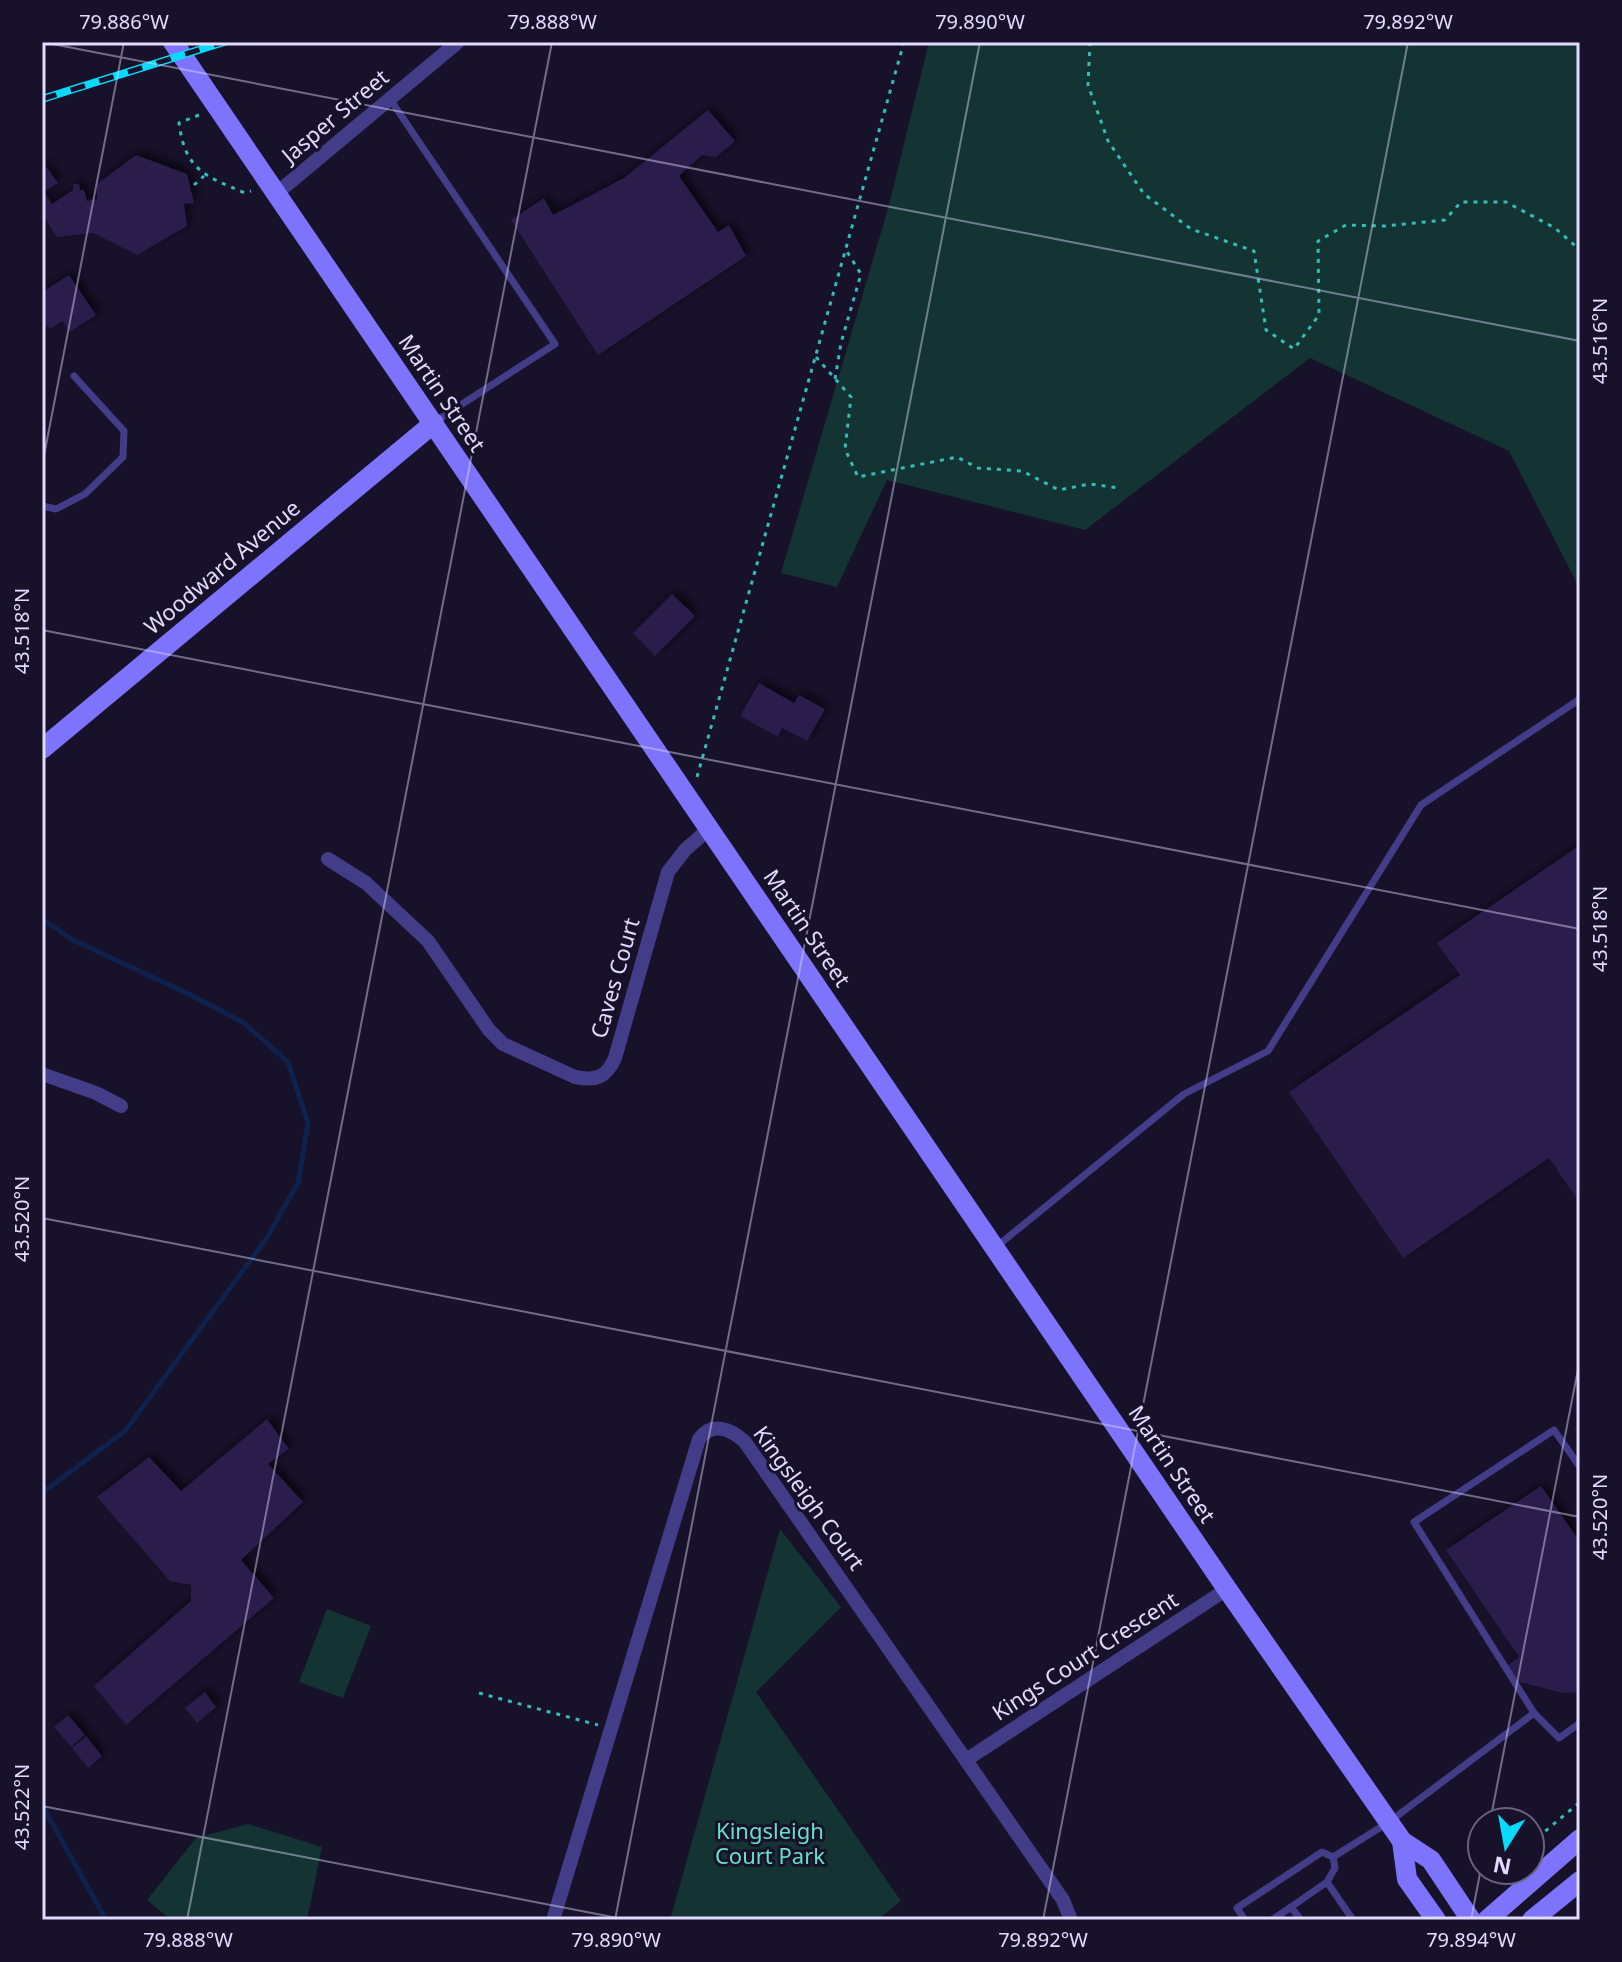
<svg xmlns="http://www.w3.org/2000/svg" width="1622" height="1962" font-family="'Noto Sans',sans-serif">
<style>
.green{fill:#143434}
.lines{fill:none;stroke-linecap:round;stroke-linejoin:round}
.stream{stroke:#0e224d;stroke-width:5}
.building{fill:#291d4b;filter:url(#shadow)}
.path{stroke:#32bcba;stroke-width:3;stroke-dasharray:4 6;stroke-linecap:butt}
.lane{stroke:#433d89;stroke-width:7}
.street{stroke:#433d89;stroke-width:14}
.secondary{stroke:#7d73fd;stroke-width:20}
.rail-casing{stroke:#09d9fc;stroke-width:8}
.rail{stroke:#17112a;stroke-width:5;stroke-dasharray:15;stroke-linecap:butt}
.ticks{fill:none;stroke:#e1dbff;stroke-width:2;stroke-opacity:0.45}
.labels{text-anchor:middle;stroke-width:6;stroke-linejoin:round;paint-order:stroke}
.street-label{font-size:22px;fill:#e1dbff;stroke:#17112a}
.park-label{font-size:22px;fill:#66e0c7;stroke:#17112a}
.neatline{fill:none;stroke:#e1dbff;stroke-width:3}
.ticks-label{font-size:20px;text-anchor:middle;fill:#e1dbff}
</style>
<defs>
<filter id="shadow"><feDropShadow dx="4.5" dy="-4.5" stdDeviation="4" flood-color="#0009"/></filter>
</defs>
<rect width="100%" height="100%" fill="#17112a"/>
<!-- green -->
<g class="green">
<path d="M 929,42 L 1580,42 L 1580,589 L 1509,451 L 1310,358 L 1085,530 L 887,480 L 837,587 L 781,573 L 889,205 Z"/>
<path d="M 780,1529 L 841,1607 L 756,1692 L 901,1901 L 877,1920 L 670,1920 Z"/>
<path d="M 327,1609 L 371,1626 L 343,1698 L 299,1682 Z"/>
<path d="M 248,1824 L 322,1847 L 307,1920 L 171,1920 L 147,1900 L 196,1838 Z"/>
</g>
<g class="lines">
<!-- stream -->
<g class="stream">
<path d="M 42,919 L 73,940 L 191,995 L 244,1023 L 288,1062 L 308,1123 L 298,1183 L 266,1239 L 125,1431 L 42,1493"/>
<path d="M 42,1805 L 106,1920"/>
</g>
</g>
<!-- building -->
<g class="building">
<path d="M 708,110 L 735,141 L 716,157 L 702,155 L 679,176 L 718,232 L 729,225 L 746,256 L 598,355 L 511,220 L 544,198 L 553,215 L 624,178 Z"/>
<path d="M 136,155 L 187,174 L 194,203 L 184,204 L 187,226 L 137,255 L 93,233 L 57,237 L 42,214 L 42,161 L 58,183 L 44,192 L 52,204 L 73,190 L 73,184 L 79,184 L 80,190 L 84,190 L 87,201 L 97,199 L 97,184 Z"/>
<path d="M 69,275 L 96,315 L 70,332 L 62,321 L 50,329 L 48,326 L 42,330 L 42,292 Z"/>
<path d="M 672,594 L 695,616 L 655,656 L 633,633 Z"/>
<path d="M 759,683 L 794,703 L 799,695 L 825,709 L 807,741 L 782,728 L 778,737 L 740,716 Z"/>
<path d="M 1580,845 L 1580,1203 L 1549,1158 L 1403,1258 L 1289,1092 L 1460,975 L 1437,943 Z"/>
<path d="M 267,1419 L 289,1449 L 268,1464 L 303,1502 L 241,1560 L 274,1598 L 126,1725 L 94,1686 L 191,1601 L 191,1585 L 170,1581 L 97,1497 L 149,1457 L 181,1491 Z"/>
<path d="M 1541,1486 L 1580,1542 L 1580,1692 L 1563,1693 L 1516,1681 L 1507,1666 L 1519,1657 L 1446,1550 Z"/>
<path d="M 205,1692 L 216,1707 L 197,1723 L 185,1708 Z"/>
<path d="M 68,1715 L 85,1735 L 71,1747 L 54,1727 Z"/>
<path d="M 86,1736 L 102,1756 L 88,1768 L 72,1748 Z"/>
</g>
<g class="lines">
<!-- path -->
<g class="path">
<path d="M 1090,42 L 1088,85 L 1108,141 L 1144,194 L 1191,229 L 1254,251 L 1266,330 L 1294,349 L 1319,315 L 1318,241 L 1346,225 L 1385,226 L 1445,220 L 1461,202 L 1506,202 L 1555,228 L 1580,250"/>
<path d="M 199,115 L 179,123 C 185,170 205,176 245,193 L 251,191"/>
<path d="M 194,185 L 204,176"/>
<path d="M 816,357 L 851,397 L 845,449 L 858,477 L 957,457 L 978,468 L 1022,471 L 1059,490 L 1089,484 L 1120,488"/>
<path d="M 835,379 L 841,343 L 861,274 L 846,250"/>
<path d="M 697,777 L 904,42"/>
<path d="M 479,1693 L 598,1725"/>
<path d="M 1530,1844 L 1580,1802"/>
<path d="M 1492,1873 L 1496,1870"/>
</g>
<!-- lane -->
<g class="lane">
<path d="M 390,99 L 555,344 L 436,421"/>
<path d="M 42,506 L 56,509 L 85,494 L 123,457 L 124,431 L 74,376"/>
<path d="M 996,1247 L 1184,1094 L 1268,1051 L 1421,805 L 1580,699"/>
<path d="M 1534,1713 L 1559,1738 L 1580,1723"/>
<path d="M 1327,1882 L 1335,1868 L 1333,1857"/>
<path d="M 1245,1920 L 1237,1908 L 1322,1852 L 1333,1857 L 1389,1822 L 1534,1713 L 1414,1522 L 1554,1430 L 1580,1467"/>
<path d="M 1272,1920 L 1291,1907"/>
<path d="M 1301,1920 L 1291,1907 L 1327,1882 L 1353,1920"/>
</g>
<!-- street -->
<g class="street">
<path d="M 277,193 L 458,42"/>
<path d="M 328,859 L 366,883 L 428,941 L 489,1030 L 503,1044 L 575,1077 C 596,1081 606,1078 615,1058 L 668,872 L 685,850 L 710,828"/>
<path d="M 42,1074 L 96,1093 L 121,1106"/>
<path d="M 966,1760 L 1227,1589"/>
<path d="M 553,1920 L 699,1439 C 712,1421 731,1429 745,1442 L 1063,1900 L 1071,1920"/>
</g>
<!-- secondary -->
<g class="secondary">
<path d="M 173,42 L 1227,1589 L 1402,1841 L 1431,1860 L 1471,1920"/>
<path d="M 42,749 L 434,423"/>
<path d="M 1402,1841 L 1407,1879 L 1436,1920"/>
<path d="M 1487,1920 L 1580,1839"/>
<path d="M 1532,1920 L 1580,1881"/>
</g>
<defs>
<path id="rail" d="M 42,99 L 224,42"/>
</defs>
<!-- rail casing -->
<use href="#rail" class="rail-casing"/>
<!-- rail -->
<use href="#rail" class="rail"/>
</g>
<!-- ticks -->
<path class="ticks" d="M 42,42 L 1580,341M 42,466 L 124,42M 42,630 L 1580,929M 42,1218 L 1580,1517M 42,1806 L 628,1920M 1490,1822 L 1580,1359M 187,1920 L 552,42M 615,1920 L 980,42M 1043,1920 L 1408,42M 1471,1920 L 1482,1863"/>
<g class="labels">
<!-- street labels -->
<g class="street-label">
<text transform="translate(335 116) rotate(-40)" y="8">Jasper Street</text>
<text transform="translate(442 393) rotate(56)" y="8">Martin Street</text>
<text transform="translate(222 567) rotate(-40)" y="8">Woodward Avenue</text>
<text transform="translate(807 928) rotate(56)" y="8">Martin Street</text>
<text transform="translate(615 978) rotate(-74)" y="8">Caves Court</text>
<text transform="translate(1172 1464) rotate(56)" y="8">Martin Street</text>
<text transform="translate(809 1498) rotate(54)" y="8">Kingsleigh Court</text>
<text transform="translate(1085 1656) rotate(-33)" y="8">Kings Court Crescent</text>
</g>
<!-- park labels -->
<g class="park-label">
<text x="770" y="1839">Kingsleigh<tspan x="770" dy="25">Court Park</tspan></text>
</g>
</g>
<!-- border -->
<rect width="1622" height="1962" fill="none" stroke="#17112a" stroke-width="88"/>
<!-- north arrow -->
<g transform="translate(1506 1846) rotate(191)"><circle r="38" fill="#17112a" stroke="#68627f" stroke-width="2"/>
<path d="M0-6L14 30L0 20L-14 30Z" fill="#09d9fc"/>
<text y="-12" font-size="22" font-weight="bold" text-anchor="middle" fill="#e1dbff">N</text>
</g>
<rect x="44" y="44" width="1534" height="1874" class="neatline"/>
<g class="ticks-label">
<text x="124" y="29">79.886°W</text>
<text x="552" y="29">79.888°W</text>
<text x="980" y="29">79.890°W</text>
<text x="1408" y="29">79.892°W</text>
<text transform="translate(1600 341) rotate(-90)" y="7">43.516°N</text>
<text transform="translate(22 631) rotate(-90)" y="7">43.518°N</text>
<text transform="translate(1600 929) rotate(-90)" y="7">43.518°N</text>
<text transform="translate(22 1219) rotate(-90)" y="7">43.520°N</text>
<text transform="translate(1600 1517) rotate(-90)" y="7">43.520°N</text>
<text transform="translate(22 1807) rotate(-90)" y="7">43.522°N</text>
<text x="188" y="1947">79.888°W</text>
<text x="616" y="1947">79.890°W</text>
<text x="1043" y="1947">79.892°W</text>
<text x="1471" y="1947">79.894°W</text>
</g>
</svg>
